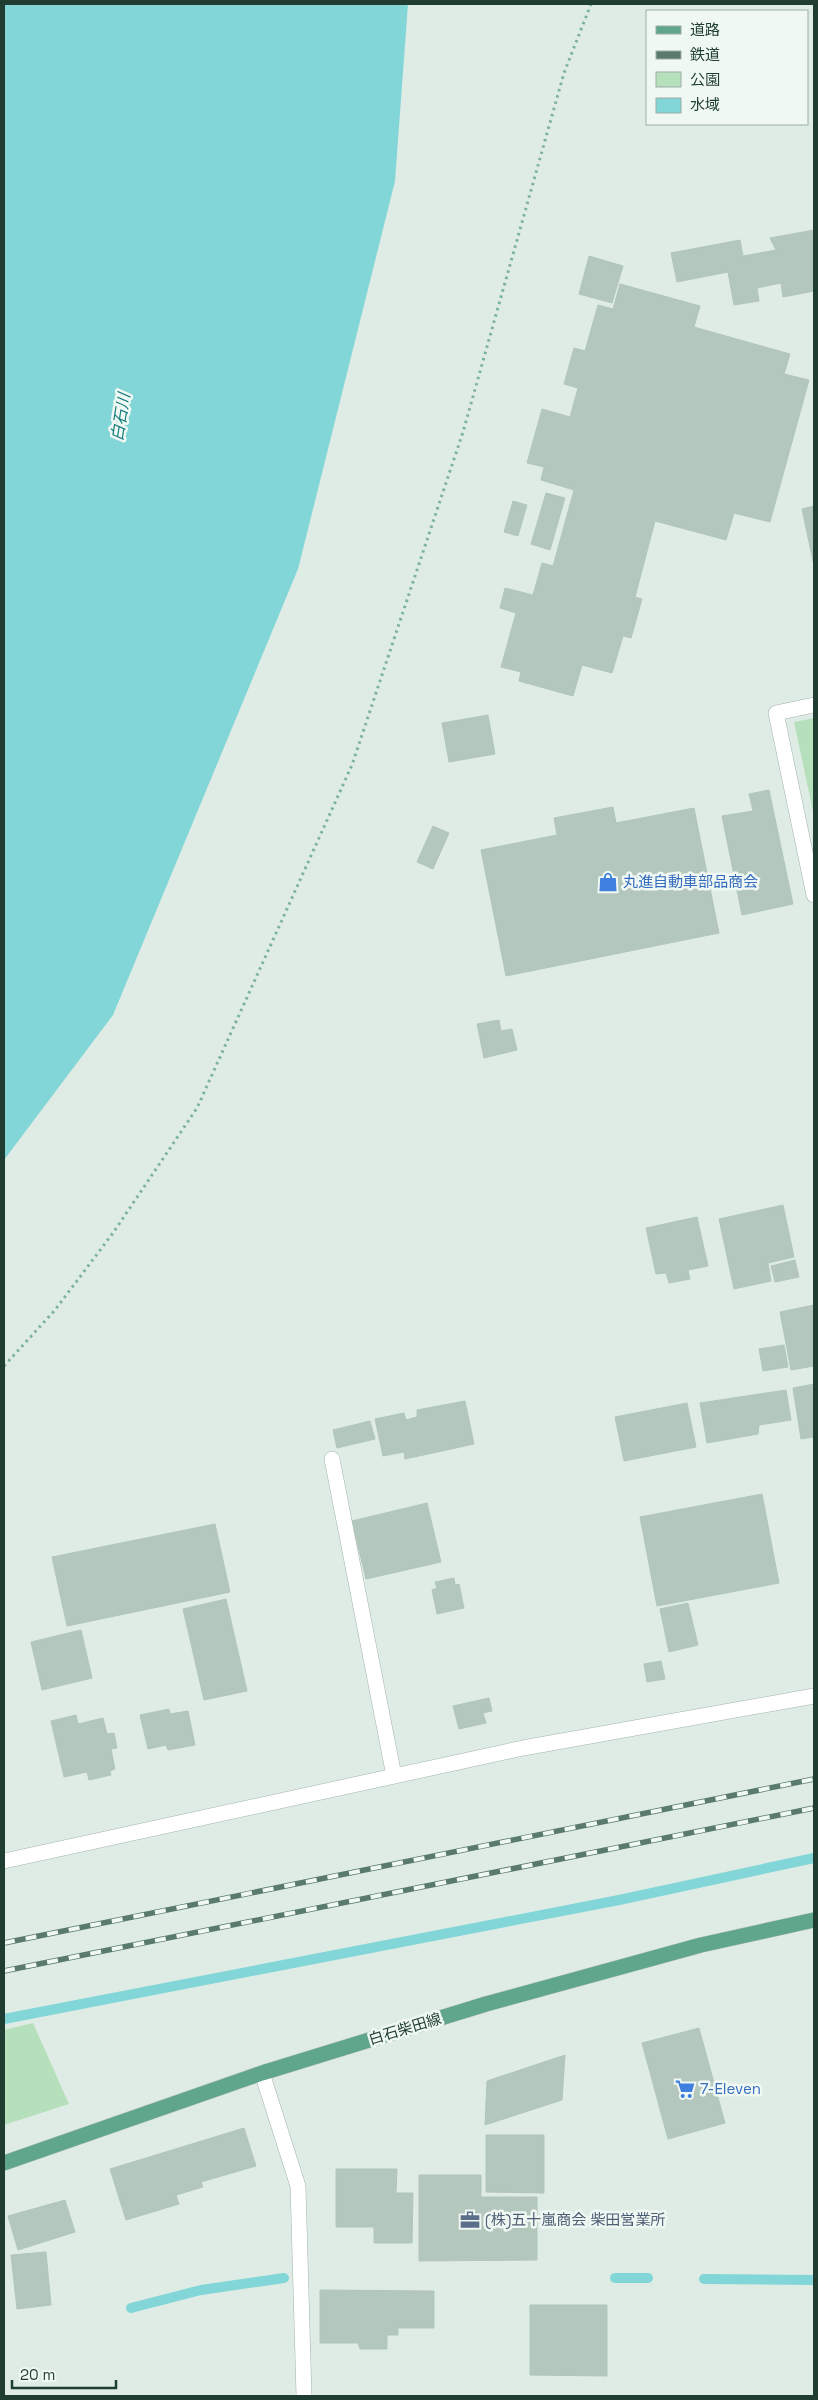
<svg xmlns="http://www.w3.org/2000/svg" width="818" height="2400" font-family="'Space Grotesk','Noto Sans JP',sans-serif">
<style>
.green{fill:#b6e0bb}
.water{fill:#82d6d7}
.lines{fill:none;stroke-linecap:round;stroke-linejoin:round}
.stream{stroke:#82d6d7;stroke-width:10}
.building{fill:#b4c7bd;stroke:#b1c6bb}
.lane-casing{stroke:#a2b4ab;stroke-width:16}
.street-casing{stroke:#a2b4ab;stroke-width:16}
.primary-casing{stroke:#c0c9c5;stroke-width:16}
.path{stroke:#7db39a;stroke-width:3;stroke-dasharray:2.5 4;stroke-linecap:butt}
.lane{stroke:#fff;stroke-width:15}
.street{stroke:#fff;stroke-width:15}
.primary{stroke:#60a68a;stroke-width:15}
.rail-casing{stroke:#597a6c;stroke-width:5.5}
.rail{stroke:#f0f8f3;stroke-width:4;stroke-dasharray:11;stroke-linecap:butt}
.labels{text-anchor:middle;stroke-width:5;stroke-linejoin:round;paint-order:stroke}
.shop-label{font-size:15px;fill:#366cbe;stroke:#f0f8f3;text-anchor:start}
.street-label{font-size:15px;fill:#1f3e31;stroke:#f0f8f3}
.service-label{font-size:15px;fill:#4e5e75;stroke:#f0f8f3;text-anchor:start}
.water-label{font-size:16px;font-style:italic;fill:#137c7f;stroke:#f0f8f3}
</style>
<rect width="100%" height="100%" fill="#dfece5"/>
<!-- green -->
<g class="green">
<path d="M 814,718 L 814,816 L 794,722 Z"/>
<path d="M 33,2023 L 69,2104 L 4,2125 L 4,2030 Z"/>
</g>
<!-- water -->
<path class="water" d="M 4,4 L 408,4 L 395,181 L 298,569 L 113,1015 L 4,1160 Z"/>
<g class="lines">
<!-- stream -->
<g class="stream">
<path d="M 4,2019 L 619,1900 L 814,1858"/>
<path d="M 615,2278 L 648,2278"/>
<path d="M 704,2279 L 814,2280"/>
<path d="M 131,2308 L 201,2290 L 284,2278"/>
</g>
</g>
<!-- building -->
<g class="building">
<path d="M 814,230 L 814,291 L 783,297 L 781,283 L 757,288 L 759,301 L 734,305 L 728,272 L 677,282 L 671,253 L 740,240 L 743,256 L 776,250 L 770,238 Z"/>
<path d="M 589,256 L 623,266 L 612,303 L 579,294 Z"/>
<path d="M 620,284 L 700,306 L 694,327 L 790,354 L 784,374 L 809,380 L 770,522 L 734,513 L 726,540 L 655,521 L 635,597 L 642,599 L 631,638 L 623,636 L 612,673 L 582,665 L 573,696 L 519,681 L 521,672 L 501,667 L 516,613 L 500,608 L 505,588 L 533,595 L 542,563 L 553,566 L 574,490 L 541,480 L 544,467 L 527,463 L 542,409 L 570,417 L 578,388 L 564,384 L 574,348 L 585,351 L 598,305 L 613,309 Z"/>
<path d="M 546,493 L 565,498 L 550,550 L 531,544 Z"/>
<path d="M 513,501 L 527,505 L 518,536 L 504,532 Z"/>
<path d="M 814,506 L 814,566 L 802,509 Z"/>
<path d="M 488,715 L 495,754 L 449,762 L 442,723 Z"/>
<path d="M 769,790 L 793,904 L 742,915 L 722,816 L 753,811 L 749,794 Z"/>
<path d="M 613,807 L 616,823 L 694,808 L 719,933 L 506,976 L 481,850 L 557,835 L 554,818 Z"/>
<path d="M 433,826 L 449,833 L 433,869 L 417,862 Z"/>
<path d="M 499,1020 L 501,1031 L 512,1029 L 517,1050 L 484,1058 L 477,1024 Z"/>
<path d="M 783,1205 L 794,1257 L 768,1263 L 771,1281 L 734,1289 L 719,1219 Z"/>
<path d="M 697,1217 L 708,1266 L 688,1270 L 690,1279 L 669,1283 L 666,1273 L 656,1274 L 646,1228 Z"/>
<path d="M 795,1260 L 799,1277 L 775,1282 L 771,1266 Z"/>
<path d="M 814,1305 L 814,1366 L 791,1370 L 780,1312 Z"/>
<path d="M 784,1345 L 788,1367 L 763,1371 L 759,1349 Z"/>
<path d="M 814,1384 L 814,1437 L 801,1439 L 793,1388 Z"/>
<path d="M 786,1390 L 791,1420 L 759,1425 L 758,1434 L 707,1443 L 700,1403 Z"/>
<path d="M 465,1401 L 474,1444 L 405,1459 L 404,1452 L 383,1456 L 375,1419 L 404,1413 L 406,1420 L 417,1417 L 417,1410 Z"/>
<path d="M 687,1403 L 696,1447 L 624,1461 L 615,1417 Z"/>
<path d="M 370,1421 L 375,1439 L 337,1448 L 333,1430 Z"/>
<path d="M 762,1494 L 779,1583 L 657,1606 L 640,1517 Z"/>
<path d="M 427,1503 L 441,1562 L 366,1579 L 352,1521 Z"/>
<path d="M 215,1524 L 230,1592 L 67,1626 L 52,1557 Z"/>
<path d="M 454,1578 L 455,1585 L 459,1584 L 464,1608 L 437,1614 L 432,1590 L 437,1588 L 435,1582 Z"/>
<path d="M 226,1599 L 247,1691 L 204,1700 L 183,1609 Z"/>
<path d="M 688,1603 L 698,1645 L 669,1652 L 660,1609 Z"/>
<path d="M 81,1630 L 92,1678 L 42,1690 L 31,1642 Z"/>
<path d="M 661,1661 L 665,1679 L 647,1682 L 644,1664 Z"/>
<path d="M 489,1698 L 492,1711 L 483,1713 L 486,1723 L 459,1729 L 453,1706 Z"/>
<path d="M 169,1709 L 170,1714 L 188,1711 L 195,1745 L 168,1750 L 166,1745 L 148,1749 L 140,1715 Z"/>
<path d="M 76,1715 L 78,1724 L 103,1718 L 107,1734 L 114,1733 L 117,1748 L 111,1749 L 115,1769 L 110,1771 L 111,1775 L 89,1780 L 87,1772 L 64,1777 L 51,1721 Z"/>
<path d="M 699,2028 L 725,2123 L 668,2139 L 642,2043 Z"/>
<path d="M 565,2055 L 562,2100 L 485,2125 L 487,2081 Z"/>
<path d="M 244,2128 L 256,2166 L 201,2182 L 203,2187 L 176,2195 L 179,2204 L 126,2220 L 110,2169 Z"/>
<path d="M 486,2135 L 544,2135 L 544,2193 L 486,2192 Z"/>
<path d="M 336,2169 L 397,2169 L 396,2193 L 413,2193 L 412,2243 L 374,2243 L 374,2227 L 336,2227 Z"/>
<path d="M 419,2175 L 481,2175 L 481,2197 L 537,2197 L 537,2260 L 419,2261 Z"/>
<path d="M 65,2200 L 75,2232 L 18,2250 L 8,2216 Z"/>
<path d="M 46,2252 L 51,2305 L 17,2309 L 11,2255 Z"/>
<path d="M 320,2290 L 434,2291 L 434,2328 L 398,2328 L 398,2335 L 387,2335 L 387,2349 L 360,2349 L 358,2343 L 320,2343 Z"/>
<path d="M 530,2305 L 607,2305 L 607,2376 L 530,2375 Z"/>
</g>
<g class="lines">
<defs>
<path id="lane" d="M 332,1459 L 394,1776"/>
<g id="street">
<path d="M 814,705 L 776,713 L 814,895"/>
<path d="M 4,1861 L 523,1748 L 814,1696"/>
<path d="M 262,2073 L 298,2186 L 304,2396"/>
</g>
<path id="primary" d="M 4,2163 L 262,2073 L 486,2004 L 701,1945 L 814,1920"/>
</defs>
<!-- lane casing -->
<use href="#lane" class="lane-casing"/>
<!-- street casing -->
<use href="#street" class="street-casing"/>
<!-- primary casing -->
<use href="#primary" class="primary-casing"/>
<!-- path -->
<path class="path" d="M 4,1366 L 55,1310 L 113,1233 L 197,1108 L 352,765 L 463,432 L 564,73 L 591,4"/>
<!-- lane -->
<use href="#lane" class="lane"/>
<!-- street -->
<use href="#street" class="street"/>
<!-- primary -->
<use href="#primary" class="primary"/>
<defs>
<g id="rail">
<path d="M 4,1943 L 814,1779"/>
<path d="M 4,1971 L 814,1808"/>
</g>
</defs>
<!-- rail casing -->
<use href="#rail" class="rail-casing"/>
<!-- rail -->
<use href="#rail" class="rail"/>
</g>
<!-- icons -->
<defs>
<symbol id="shop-bare" viewBox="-9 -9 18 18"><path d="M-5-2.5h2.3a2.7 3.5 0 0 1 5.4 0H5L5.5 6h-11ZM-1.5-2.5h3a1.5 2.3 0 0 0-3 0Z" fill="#3f7fe0" stroke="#f0f8f3" stroke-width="2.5" paint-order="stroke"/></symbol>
<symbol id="supermarket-bare" viewBox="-9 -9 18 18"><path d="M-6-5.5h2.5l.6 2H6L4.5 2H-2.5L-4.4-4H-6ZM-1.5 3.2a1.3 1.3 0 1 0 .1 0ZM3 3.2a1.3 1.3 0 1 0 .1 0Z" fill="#3f7fe0" stroke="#f0f8f3" stroke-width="2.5" paint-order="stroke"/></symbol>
<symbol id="office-bare" viewBox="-9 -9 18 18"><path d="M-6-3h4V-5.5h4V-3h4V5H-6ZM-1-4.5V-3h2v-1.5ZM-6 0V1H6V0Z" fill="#5c6f8a" stroke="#f0f8f3" stroke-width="2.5" paint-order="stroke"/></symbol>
</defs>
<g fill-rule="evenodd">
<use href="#shop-bare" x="594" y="868" width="28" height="28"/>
<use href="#supermarket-bare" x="671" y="2075" width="28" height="28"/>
<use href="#office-bare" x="456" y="2206" width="28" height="28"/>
</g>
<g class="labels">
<!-- shop labels -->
<g class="shop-label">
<text x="623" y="887">丸進自動車部品商会</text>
<text x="700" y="2094">7-Eleven</text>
</g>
<!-- street labels -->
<g class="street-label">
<text transform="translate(405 2029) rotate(-17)" y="5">白石柴田線</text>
</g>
<!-- service labels -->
<g class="service-label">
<text x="485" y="2225">(株)五十嵐商会 柴田営業所</text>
</g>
<!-- water labels -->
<g class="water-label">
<text transform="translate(120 417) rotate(-81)" y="6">白石川</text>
</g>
</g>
<!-- border -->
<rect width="818" height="2400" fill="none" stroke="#1f3e31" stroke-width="10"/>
<!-- legend -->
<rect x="646" y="10" width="162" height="115" fill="#f0f8f3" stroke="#9caea5"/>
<rect x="656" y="26" width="25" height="8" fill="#60a68a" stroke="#9caea5"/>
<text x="690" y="35" font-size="15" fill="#1f3e31">道路</text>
<rect x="656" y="51" width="25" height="8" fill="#597a6c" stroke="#9caea5"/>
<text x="690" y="60" font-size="15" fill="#1f3e31">鉄道</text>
<rect x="656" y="72" width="25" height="15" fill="#b6e0bb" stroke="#9caea5"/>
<text x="690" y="85" font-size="15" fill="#1f3e31">公園</text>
<rect x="656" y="98" width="25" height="15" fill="#82d6d7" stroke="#9caea5"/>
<text x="690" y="110" font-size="15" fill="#1f3e31">水域</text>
<!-- scale -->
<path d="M12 2380v8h104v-8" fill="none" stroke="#1f3e31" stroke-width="2.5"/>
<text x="20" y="2380" font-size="15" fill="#1f3e31" stroke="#f0f8f3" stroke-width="4" paint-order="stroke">20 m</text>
</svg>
